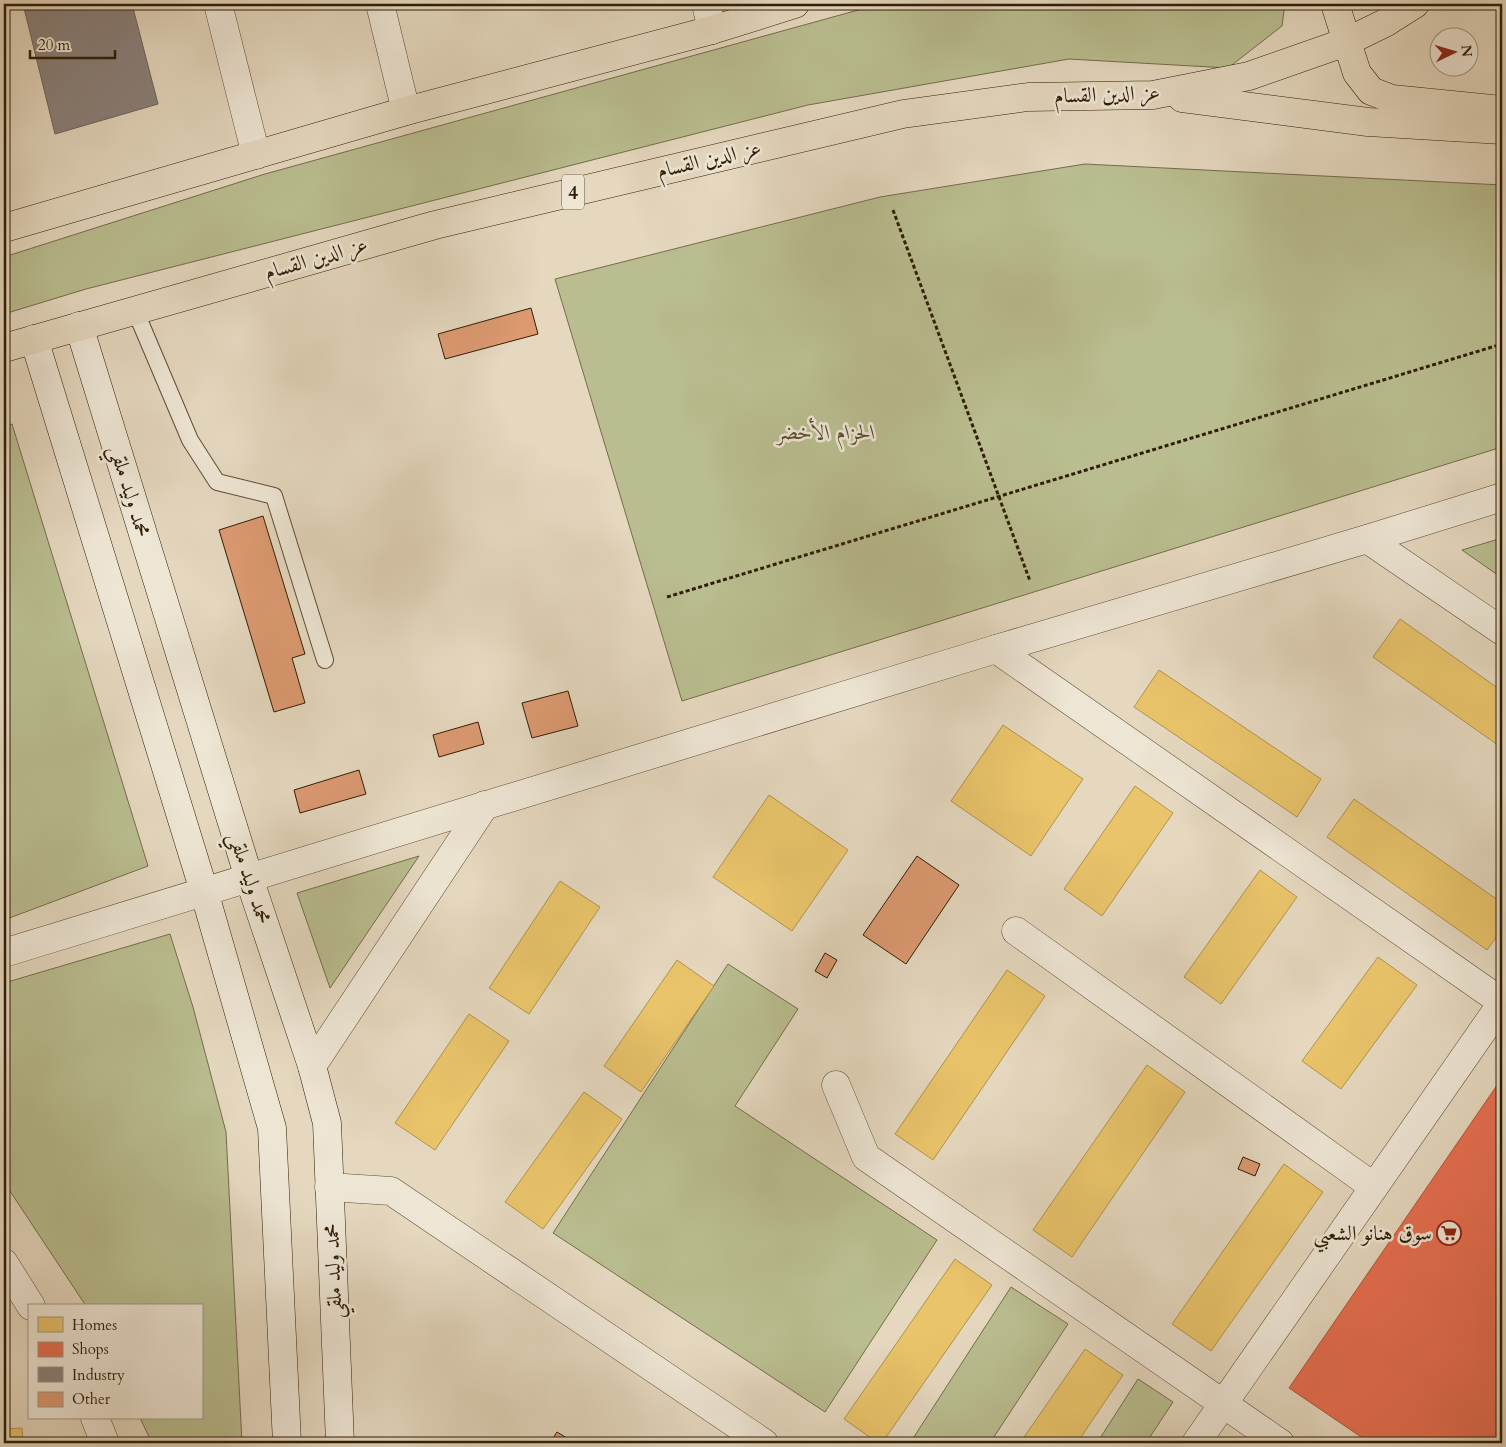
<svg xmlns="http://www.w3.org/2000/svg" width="1506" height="1447" font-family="Cardo,Amiri,serif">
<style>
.green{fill:#b9bd8f;stroke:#746d4a}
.homes{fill:#e9c46a;stroke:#b1924c}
.shops{fill:#e76f51;stroke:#b0563a}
.industry{fill:#8a817c;stroke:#6e6359}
.building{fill:#dd9a72;stroke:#2e1d06}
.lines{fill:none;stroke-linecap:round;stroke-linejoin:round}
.lane-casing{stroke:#5c4c34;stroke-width:18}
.street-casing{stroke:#5c4c34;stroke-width:29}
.secondary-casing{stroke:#2e1d06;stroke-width:29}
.primary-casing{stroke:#2e1d06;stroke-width:29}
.highway-casing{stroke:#2e1d06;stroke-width:29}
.path{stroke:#2e1d06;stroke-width:3;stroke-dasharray:4 2.5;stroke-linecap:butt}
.lane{stroke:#eee6d5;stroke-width:16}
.street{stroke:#eee6d5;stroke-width:28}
.secondary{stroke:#eee6d5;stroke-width:28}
.primary{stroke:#e5d8bf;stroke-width:28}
.highway{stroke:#e5d8bf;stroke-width:28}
.labels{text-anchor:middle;stroke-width:5;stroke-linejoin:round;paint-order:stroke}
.shield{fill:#eee6d5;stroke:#685944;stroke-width:1}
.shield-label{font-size:20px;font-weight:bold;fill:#2e1d06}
.street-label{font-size:21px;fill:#2e1d06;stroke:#eee6d5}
.park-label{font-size:21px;font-style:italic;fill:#584d2f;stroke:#eee6d5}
.poi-label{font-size:21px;fill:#2e1d06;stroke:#eee6d5;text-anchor:end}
</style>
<rect width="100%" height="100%" fill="#e5d8bf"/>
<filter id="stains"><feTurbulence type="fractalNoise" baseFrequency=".004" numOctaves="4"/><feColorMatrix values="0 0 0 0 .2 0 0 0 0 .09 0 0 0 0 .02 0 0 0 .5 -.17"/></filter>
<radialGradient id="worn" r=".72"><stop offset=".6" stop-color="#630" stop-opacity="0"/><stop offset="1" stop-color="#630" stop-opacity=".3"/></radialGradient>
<!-- green -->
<g class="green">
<path d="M 880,4 L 1285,4 L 1282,26 L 1228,68 L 1069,59 L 808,105 L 86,289 L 4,314 L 4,257 L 265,174 Z"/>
<path d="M 1085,164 L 1502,185 L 1502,447 L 682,701 L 555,279 L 880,197 Z"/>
<path d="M 12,424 L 148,866 L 4,920 L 4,427 Z"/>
<path d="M 1502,538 L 1502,578 L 1462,550 Z"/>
<path d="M 419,856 L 330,988 L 297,893 Z"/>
<path d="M 170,934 L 193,1007 L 226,1132 L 242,1443 L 152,1443 L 140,1418 L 201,1418 L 201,1306 L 86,1306 L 4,1182 L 4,983 Z"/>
<path d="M 728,964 L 798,1009 L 735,1106 L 937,1240 L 825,1412 L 553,1233 Z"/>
<path d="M 1011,1287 L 1068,1324 L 990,1443 L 910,1443 Z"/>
<path d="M 1138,1379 L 1173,1402 L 1146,1443 L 1097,1443 Z"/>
</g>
<!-- homes -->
<g class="homes">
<path d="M 1400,619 L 1502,691 L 1502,748 L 1373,657 Z"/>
<path d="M 1159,670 L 1321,779 L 1297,817 L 1134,707 Z"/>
<path d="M 1003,725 L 1083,779 L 1031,856 L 951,801 Z"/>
<path d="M 1135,786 L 1173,813 L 1102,916 L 1064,889 Z"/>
<path d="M 769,795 L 848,850 L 792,931 L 713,877 Z"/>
<path d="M 1354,799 L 1502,903 L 1502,929 L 1487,950 L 1327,837 Z"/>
<path d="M 1260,870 L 1297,897 L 1221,1004 L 1184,977 Z"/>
<path d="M 560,881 L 600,907 L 529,1014 L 489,988 Z"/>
<path d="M 1378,957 L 1417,985 L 1341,1089 L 1302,1061 Z"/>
<path d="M 677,960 L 714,986 L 641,1092 L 604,1066 Z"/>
<path d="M 1007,970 L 1045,996 L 933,1160 L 895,1134 Z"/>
<path d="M 469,1014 L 509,1041 L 435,1150 L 395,1123 Z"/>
<path d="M 1147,1065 L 1185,1092 L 1072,1257 L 1033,1230 Z"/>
<path d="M 584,1092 L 622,1119 L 543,1229 L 505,1202 Z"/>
<path d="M 1284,1164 L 1323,1192 L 1211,1351 L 1172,1324 Z"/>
<path d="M 955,1259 L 992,1285 L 882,1443 L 878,1443 L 844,1419 Z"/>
<path d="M 1085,1349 L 1123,1375 L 1077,1443 L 1020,1443 Z"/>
<path d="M 22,1428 L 23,1443 L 4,1443 L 4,1429 Z"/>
</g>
<!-- shops -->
<path class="shops" d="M 1502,1078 L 1502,1443 L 1370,1443 L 1289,1388 Z"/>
<!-- industry -->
<path class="industry" d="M 23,4 L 132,4 L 158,104 L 55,134 Z"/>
<!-- building -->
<g class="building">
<path d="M 531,308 L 538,334 L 445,359 L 438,334 Z"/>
<path d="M 263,516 L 305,654 L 292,658 L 305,703 L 274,712 L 219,530 Z"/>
<path d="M 568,691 L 578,726 L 532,738 L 522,703 Z"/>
<path d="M 478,722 L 484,744 L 439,757 L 433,735 Z"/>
<path d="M 359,770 L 366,794 L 300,813 L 294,790 Z"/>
<path d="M 917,856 L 959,885 L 906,964 L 863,935 Z"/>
<path d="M 825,953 L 837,960 L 827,978 L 815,971 Z"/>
<path d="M 1243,1157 L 1260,1164 L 1255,1176 L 1238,1169 Z"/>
<path d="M 557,1432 L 575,1443 L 550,1443 Z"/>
</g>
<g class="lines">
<defs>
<path id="lane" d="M 135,310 L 190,440 L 217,482 L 274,496 L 325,660"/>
<g id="street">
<path d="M 218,4 L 256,155"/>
<path d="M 380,4 L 406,111"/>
<path d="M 706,4 L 712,30"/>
<path d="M 1367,539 L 1502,631"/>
<path d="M 996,649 L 1502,1002"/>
<path d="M 1016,931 L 1374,1187"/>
<path d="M 4,953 L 996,649 L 1367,539 L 1502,497"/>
<path d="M 312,1066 L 485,805"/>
<path d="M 836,1085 L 866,1157 L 1280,1443"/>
<path d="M 329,1187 L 391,1191 L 764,1443"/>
<path d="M 4,1263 L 31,1306"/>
<path d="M 95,1418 L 105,1443"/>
<path d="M 1196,1443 L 1502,1003"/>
</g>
<g id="secondary">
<path d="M 79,326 L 249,878 L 312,1066 L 327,1123 L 340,1443"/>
<path d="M 34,339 L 204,891 L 272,1128 L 287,1443"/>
</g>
<path id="primary" d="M 1335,4 L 1357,73 L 1371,91 L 1392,99 L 1502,110"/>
<g id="highway">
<path d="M 1182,98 L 1368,122 L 1502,130"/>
<path d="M 4,228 L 406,111 L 712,30 L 795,4"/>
<path d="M 4,348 L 435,225 L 903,114 L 1028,97 L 1153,95 L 1249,76 L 1346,42 L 1385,23 L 1415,4"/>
</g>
</defs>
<!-- lane casing -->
<use href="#lane" class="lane-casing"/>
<!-- street casing -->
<use href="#street" class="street-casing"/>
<!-- secondary casing -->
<use href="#secondary" class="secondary-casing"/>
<!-- primary casing -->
<use href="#primary" class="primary-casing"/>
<!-- highway casing -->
<use href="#highway" class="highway-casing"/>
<!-- path -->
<g class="path">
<path d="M 893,210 L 1030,581"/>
<path d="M 667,597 L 1502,344"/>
</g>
<!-- lane -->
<use href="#lane" class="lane"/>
<!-- street -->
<use href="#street" class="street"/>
<!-- secondary -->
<use href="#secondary" class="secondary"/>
<!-- primary -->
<use href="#primary" class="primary"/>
<!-- highway -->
<use href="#highway" class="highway"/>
</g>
<!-- icons -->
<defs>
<symbol id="supermarket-ring" viewBox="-11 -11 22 22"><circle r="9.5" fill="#eee6d5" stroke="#8f2418" stroke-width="1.5"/><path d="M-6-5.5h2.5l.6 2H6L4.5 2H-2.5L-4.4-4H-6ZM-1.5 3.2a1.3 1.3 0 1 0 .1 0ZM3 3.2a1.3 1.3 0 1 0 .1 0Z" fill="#8f2418"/></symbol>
</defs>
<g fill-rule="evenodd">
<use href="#supermarket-ring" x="1435" y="1219" width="28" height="28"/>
</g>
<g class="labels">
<!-- shield labels -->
<rect class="shield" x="562" y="174.5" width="22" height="35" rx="4"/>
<g class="shield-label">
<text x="573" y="199">4</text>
</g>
<!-- street labels -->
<g class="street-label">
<text transform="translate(1107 94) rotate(-2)" y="7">عز الدين القسام</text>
<text transform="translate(709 159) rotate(-13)" y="7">عز الدين القسام</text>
<text transform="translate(316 258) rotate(-16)" y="7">عز الدين القسام</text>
<text transform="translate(130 491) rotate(73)" y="7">محمد وليد ملقي</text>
<text transform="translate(250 878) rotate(72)" y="7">محمد وليد ملقي</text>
<text transform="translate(333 1271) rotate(-92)" y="7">محمد وليد ملقي</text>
</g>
<!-- park labels -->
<g class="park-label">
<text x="826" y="439">الحزام الأخضر</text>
</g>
<!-- poi labels -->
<g class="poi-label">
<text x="1432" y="1240">سوق هنانو الشعبي</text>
</g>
</g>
<!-- margin -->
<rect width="1506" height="1447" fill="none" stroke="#e5d8bf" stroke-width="20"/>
<rect x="5" y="5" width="1496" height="1437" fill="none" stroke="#2e1d06" stroke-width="2.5"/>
<rect x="10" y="10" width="1486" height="1427" fill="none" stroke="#2e1d06"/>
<!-- legend -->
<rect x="28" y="1304" width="175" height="115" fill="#eee6d5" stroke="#a19682"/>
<rect x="38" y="1317" width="25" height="15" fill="#e9c46a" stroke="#a19682"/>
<text x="72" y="1330" font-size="15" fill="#2e1d06">Homes</text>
<rect x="38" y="1342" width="25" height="15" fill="#e76f51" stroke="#a19682"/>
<text x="72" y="1354" font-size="15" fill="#2e1d06">Shops</text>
<rect x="38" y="1367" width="25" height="15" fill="#8a817c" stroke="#a19682"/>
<text x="72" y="1380" font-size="15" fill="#2e1d06">Industry</text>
<rect x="38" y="1392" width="25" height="15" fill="#dd9a72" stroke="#a19682"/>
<text x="72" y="1404" font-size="15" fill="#2e1d06">Other</text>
<!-- north arrow -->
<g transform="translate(1454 52) rotate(85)"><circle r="24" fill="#eee6d5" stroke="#a19682"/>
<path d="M0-4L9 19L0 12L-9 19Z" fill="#8f2418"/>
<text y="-8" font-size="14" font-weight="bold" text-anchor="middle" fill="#2e1d06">N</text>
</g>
<!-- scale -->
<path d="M30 50v8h85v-8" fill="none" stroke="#2e1d06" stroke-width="2.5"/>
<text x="38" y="50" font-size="15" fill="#2e1d06" stroke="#eee6d5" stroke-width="4" paint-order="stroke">20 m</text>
<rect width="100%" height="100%" filter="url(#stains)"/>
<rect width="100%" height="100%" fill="url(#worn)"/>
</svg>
